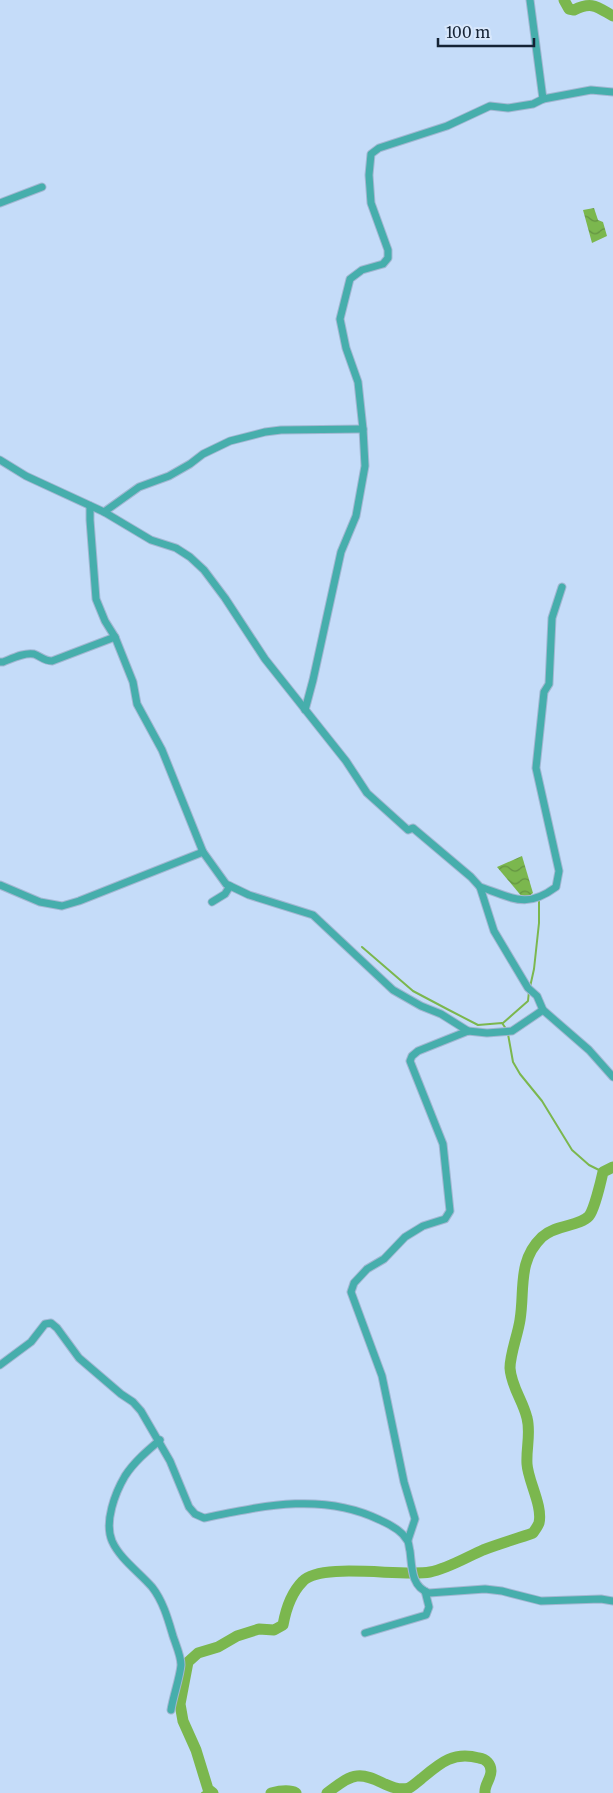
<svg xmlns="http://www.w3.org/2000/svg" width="613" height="1793" font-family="Merriweather,serif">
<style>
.water{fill:url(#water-waves)}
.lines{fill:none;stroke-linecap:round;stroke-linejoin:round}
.stream{stroke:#7bb74e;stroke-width:2}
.river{stroke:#7bb74e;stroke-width:11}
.minor-casing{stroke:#a2b7d2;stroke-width:9}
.minor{stroke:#46aeac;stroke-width:7}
</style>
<defs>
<pattern id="water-waves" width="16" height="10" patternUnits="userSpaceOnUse" patternTransform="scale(1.25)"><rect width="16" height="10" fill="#7bb74e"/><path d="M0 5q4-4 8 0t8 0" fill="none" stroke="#649442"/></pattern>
</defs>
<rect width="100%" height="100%" fill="#c5dcf9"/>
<!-- water -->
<g class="water">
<path d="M 594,208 L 598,220 L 603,222 L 607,236 L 592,243 L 583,210 Z"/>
<path d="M 522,856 L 533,893 L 528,897 L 523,898 L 497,867 Z"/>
</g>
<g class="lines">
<!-- stream -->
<g class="stream">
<path d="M 362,947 L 413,991 L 447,1009 L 478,1025 L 502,1023 L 507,1030"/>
<path d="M 530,987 L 534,969 L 539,923 L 539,900"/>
<path d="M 503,1023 L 528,1001 L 529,991"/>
<path d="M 508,1034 L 513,1062 L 520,1074 L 542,1101 L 572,1150 L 589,1165 L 603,1172"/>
<path d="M 202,1793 L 208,1789"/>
</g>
<!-- river -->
<g class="river">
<path d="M 564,0 L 569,9 L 574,10 C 592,1 597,7 613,16"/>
<path d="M 213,1793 L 208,1789 L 196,1750 L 183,1721 L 180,1704 L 188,1662 L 198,1653 L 218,1647 L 237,1636 L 259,1629 L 274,1630 L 283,1625 C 286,1608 291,1593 303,1581 C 321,1562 402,1577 430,1572 C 447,1569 467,1557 483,1550 C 499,1544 516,1539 533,1533 C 535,1530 538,1526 539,1523 C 543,1506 528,1481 527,1464 C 526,1448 531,1433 527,1418 C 523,1401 511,1386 510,1368 C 510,1354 518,1334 520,1320 C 525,1290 517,1261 542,1237 C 556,1224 579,1227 589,1216 C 594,1210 601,1181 603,1172 L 613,1167"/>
<path d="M 271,1793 C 279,1791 289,1789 296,1793"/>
<path d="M 327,1793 C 336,1787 346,1777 357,1776 C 376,1774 390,1793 409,1788 C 413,1786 417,1782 421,1779 C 440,1763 453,1751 479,1758 C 486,1759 491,1764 491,1771 C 491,1779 484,1785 485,1793"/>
</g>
<defs>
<g id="minor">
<path d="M 530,0 L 543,99 L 591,90 L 613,92"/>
<path d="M 0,203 L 42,187"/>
<path d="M 0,460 L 26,476 L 104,512 L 151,540 L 176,548 L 190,557 L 204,570 L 225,598 L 265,659 L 346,761 L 367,793 L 408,830 L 413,828 L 471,877 L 480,887 L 494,931 L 528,988 L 537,996 L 543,1010 L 589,1050 L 613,1077"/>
<path d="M 90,506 L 90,520 L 96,599 L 105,621 L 115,637 L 133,682 L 137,704 L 162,750 L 203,852 L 226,884 L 249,895 L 313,915 L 393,990 L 421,1006 L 441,1014 L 468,1031"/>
<path d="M 104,512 L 139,487 L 169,476 L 190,464 L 203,454 L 230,441 L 265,432 L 281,430 L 363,429"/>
<path d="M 0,662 L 3,662 C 11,659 24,652 34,654 C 40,656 44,661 52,661 L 115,637"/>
<path d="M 305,710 L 313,680 L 341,552 L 356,516 L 365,466 L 363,429 L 358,382 L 346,348 L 340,319 L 350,279 L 362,270 L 383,264 L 388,258 L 388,250 L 371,203 L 369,175 L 371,154 L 379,148 L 447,126 L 490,106 L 508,108 L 533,104 L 543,99"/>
<path d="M 0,885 L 40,902 L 62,906 L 79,901 L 203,852"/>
<path d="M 480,887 C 512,897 525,910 556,887 L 559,871 L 536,768 L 544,692 L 549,684 L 552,618 L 562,587"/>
<path d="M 212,902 L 225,894 L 230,886"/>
<path d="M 0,1365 L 31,1342 L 45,1324 L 51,1323 L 57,1328 L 79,1358 L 121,1394 L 133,1402 L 141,1411 L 170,1461 L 189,1507 L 195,1514 L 204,1518 C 262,1506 323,1492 380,1520 C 389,1524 402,1531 407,1540 C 409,1542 409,1548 410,1551 C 412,1567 411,1587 429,1593 L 485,1589 L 502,1591 L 541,1601 L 601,1599 L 613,1601"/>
<path d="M 160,1440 C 147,1451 134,1462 125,1476 C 115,1493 104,1522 112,1541 C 120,1559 139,1572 152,1587 C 163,1601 168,1619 173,1636 C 176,1645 181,1656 181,1665 C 180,1677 173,1697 171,1710"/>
<path d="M 408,1540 L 415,1519 L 404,1482 L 382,1376 L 351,1292 L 354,1283 L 367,1269 L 384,1259 L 405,1237 L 423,1226 L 445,1219 L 450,1211 L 443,1144 L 410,1061 L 412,1056 L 418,1051 L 468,1031 L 487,1033 L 512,1031 L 543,1010"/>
<path d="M 365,1633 L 426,1615 L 429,1607 L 425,1591"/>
</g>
</defs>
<!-- minor casing -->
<use href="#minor" class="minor-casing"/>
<!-- minor -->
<use href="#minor" class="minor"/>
</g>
<!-- scale -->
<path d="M438 38v8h96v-8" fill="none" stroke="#152335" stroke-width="2.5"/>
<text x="446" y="38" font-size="15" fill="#152335" stroke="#d9e8fc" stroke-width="4" paint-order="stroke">100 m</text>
</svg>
